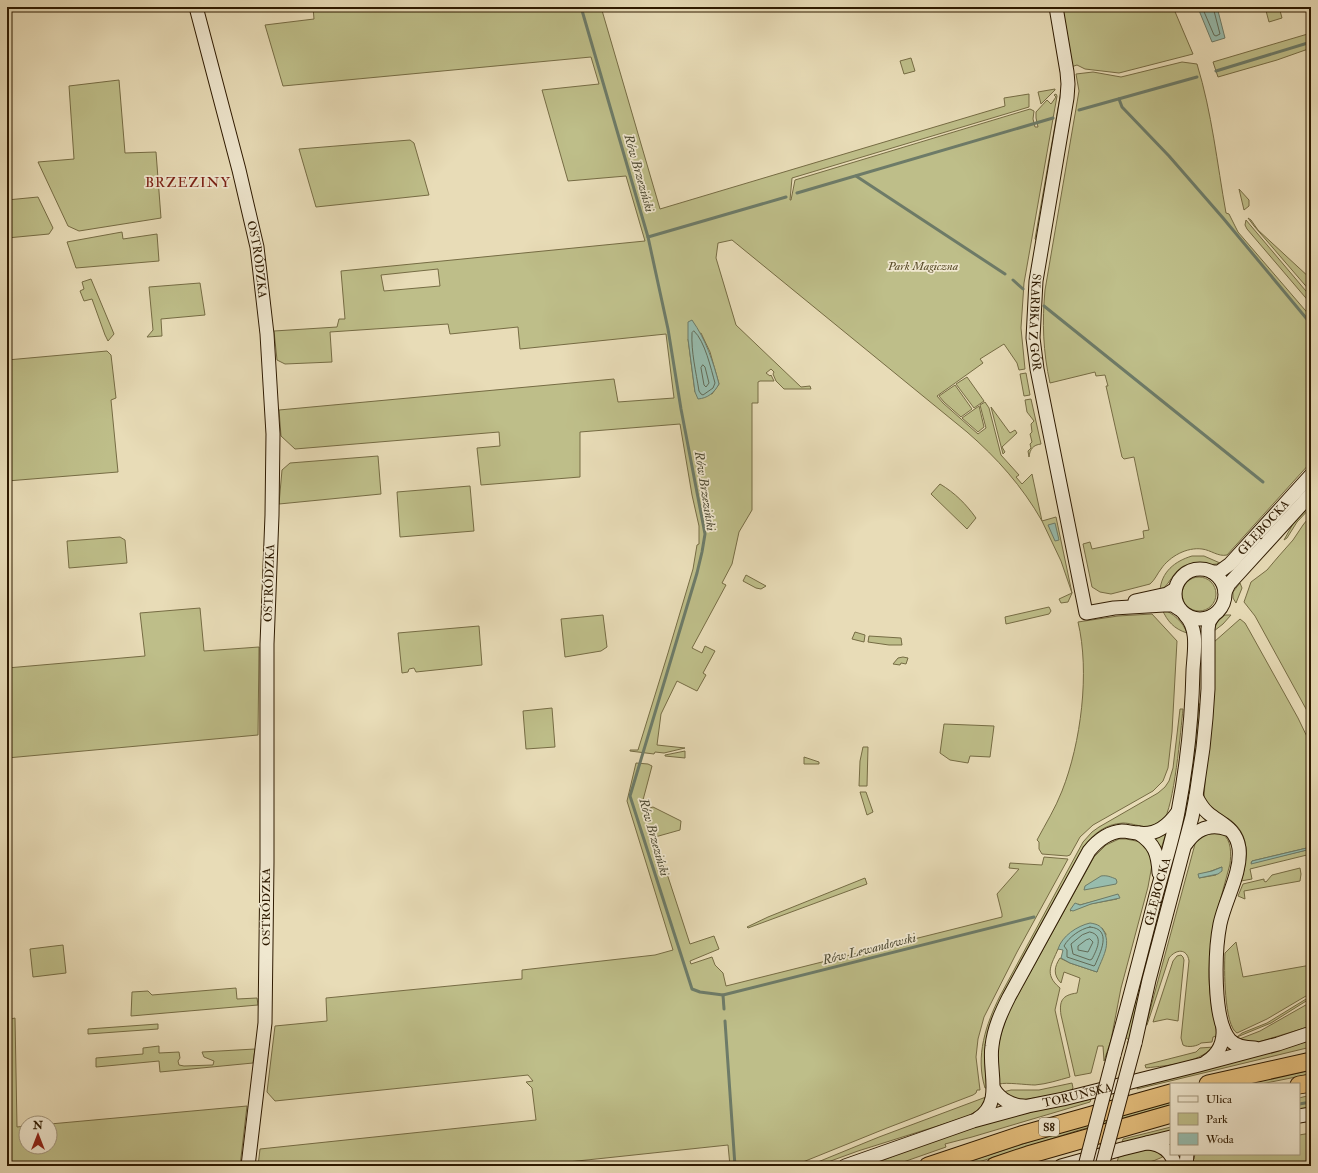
<svg xmlns="http://www.w3.org/2000/svg" width="1318" height="1173" font-family="'IM FELL Double Pica',serif">
<style>
.green{fill:#bebe89;stroke:#766c44;fill-rule:evenodd}
.water{fill:#97bcae;stroke:#6d7b68}
.lines{fill:none;stroke-linecap:round;stroke-linejoin:round}
.shore{stroke:#626b57;stroke-width:1}
.stream{stroke:#6d7b68;stroke-width:3}
.secondary-casing{stroke:#2e1a00;stroke-width:15}
.highway-casing{stroke:#2e1a00;stroke-width:19}
.secondary{stroke:#f0e8d0;stroke-width:13}
.highway{stroke:#e4be7c;stroke-width:17}
.secondary-bridge-casing{stroke:#2e1a00;stroke-width:15;stroke-linecap:butt}
.secondary-bridge{stroke:#f0e8d0;stroke-width:13}
.labels{text-anchor:middle;stroke-width:3.5;stroke-linejoin:round;paint-order:stroke}
.shield{fill:#f0e8d0;stroke:#68583e;stroke-width:1}
.shield-label{font-size:11px;font-weight:bold;fill:#2e1a00}
.street-label{font-size:12px;fill:#2e1a00;stroke:#f0e8d0}
.park-label{font-size:12px;font-style:italic;fill:#594b29;stroke:#f0e8d0}
.water-label{font-size:13px;font-style:italic;fill:#4e4b34;stroke:#f0e8d0}
.quarter-label{font-size:14px;letter-spacing:1px;fill:#7a1f14;stroke:#f0e8d0}
</style>
<rect width="100%" height="100%" fill="#e8dcb7"/>
<filter id="stains"><feTurbulence type="fractalNoise" baseFrequency=".005" numOctaves="4"/><feColorMatrix values="0 0 0 0 .2 0 0 0 0 .09 0 0 0 0 .02 0 0 0 .5 -.17"/></filter>
<radialGradient id="worn" r=".72"><stop offset=".6" stop-color="#630" stop-opacity="0"/><stop offset="1" stop-color="#630" stop-opacity=".3"/></radialGradient>
<!-- green -->
<g class="green">
<path d="M 313,7 L 601,7 L 660,209 L 1005,106 L 1004,98 L 1029,94 L 1029,107 L 792,178 L 790,200 L 791,200 L 795,180 L 1030,109 L 1034,111 L 1033,119 L 1035,127 L 1038,127 L 1036,118 L 1036,112 L 1047,100 L 1051,104 L 1056,97 L 1054,95 L 1056,94 L 1057,96 L 1024,283 L 1021,328 L 1025,369 L 1019,370 L 1017,363 L 1004,344 L 980,359 L 983,363 L 937,396 L 943,403 L 978,434 L 986,428 L 980,405 L 985,402 L 989,408 L 1001,455 L 1019,475 L 1016,477 L 1022,484 L 1032,474 L 1042,521 C 1022,486 997,458 967,432 L 732,240 L 718,243 L 716,258 L 736,325 L 801,387 L 810,386 L 811,389 L 784,389 L 776,381 L 773,374 L 774,372 L 771,369 L 766,373 L 770,376 L 771,375 L 774,381 L 760,381 L 758,382 L 758,403 L 752,403 L 752,510 L 739,532 L 732,564 L 722,583 L 726,585 L 692,648 L 702,653 L 705,646 L 715,651 L 703,673 L 706,675 L 697,691 L 677,681 L 661,714 L 657,745 L 685,748 L 664,753 L 655,752 L 654,754 L 630,751 L 630,750 L 638,750 L 668,653 L 693,569 L 697,545 L 699,544 L 699,526 L 692,495 L 680,424 L 580,432 L 580,477 L 481,485 L 477,448 L 500,446 L 499,432 L 295,449 L 281,436 L 279,410 L 614,379 L 618,402 L 674,398 L 666,334 L 520,349 L 518,327 L 450,334 L 448,324 L 330,332 L 332,362 L 285,364 L 277,360 L 274,331 L 337,327 L 339,319 L 345,319 L 341,271 L 645,241 L 626,176 L 568,181 L 542,90 L 599,84 L 591,57 L 283,86 L 265,25 L 314,19 ZM 438,269 L 440,286 L 384,291 L 381,275 ZM 701,333 L 710,352 L 719,384 L 712,394 L 695,392 L 688,339 Z"/>
<path d="M 1061,7 L 1173,7 L 1193,54 L 1119,73 L 1085,69 L 1077,65 L 1071,67 Z"/>
<path d="M 1265,7 L 1279,7 L 1282,18 L 1269,22 Z"/>
<path d="M 1311,33 L 1311,48 L 1277,60 L 1218,77 L 1213,62 Z"/>
<path d="M 911,58 L 915,71 L 904,74 L 900,61 Z"/>
<path d="M 1182,62 L 1197,64 C 1212,113 1217,163 1226,213 L 1229,214 L 1238,232 L 1311,317 L 1311,462 L 1227,555 C 1218,557 1211,550 1202,549 C 1187,547 1170,556 1161,569 C 1157,574 1155,580 1150,584 L 1111,594 L 1100,592 L 1092,587 L 1083,544 L 1090,542 L 1092,549 L 1144,538 L 1143,531 L 1149,530 L 1134,457 L 1124,459 L 1122,457 L 1106,386 L 1108,386 L 1105,375 L 1096,376 L 1095,372 L 1050,383 C 1043,352 1042,322 1045,290 L 1079,91 L 1076,74 L 1093,72 L 1121,77 Z"/>
<path d="M 119,80 L 125,153 L 156,152 L 161,218 L 79,231 L 68,226 L 38,162 L 74,159 L 69,86 Z"/>
<path d="M 1055,89 L 1055,90 L 1041,104 L 1038,92 Z"/>
<path d="M 1061,91 L 1062,93 L 1038,242 L 1035,239 Z"/>
<path d="M 410,140 L 414,143 L 429,195 L 316,207 L 299,149 Z"/>
<path d="M 1239,189 L 1249,200 L 1249,206 L 1244,210 Z"/>
<path d="M 38,197 L 53,228 L 49,234 L 7,238 L 7,200 Z"/>
<path d="M 1248,218 L 1251,220 L 1258,230 L 1311,279 L 1311,292 L 1254,226 Z"/>
<path d="M 1246,220 L 1311,297 L 1311,304 L 1247,229 L 1245,225 Z"/>
<path d="M 122,232 L 123,239 L 157,234 L 159,261 L 76,268 L 67,242 Z"/>
<path d="M 91,279 L 114,334 L 108,341 L 105,335 L 92,299 L 84,301 L 80,291 L 84,289 L 82,282 Z"/>
<path d="M 200,283 L 205,315 L 161,319 L 162,336 L 147,337 L 153,330 L 149,287 Z"/>
<path d="M 107,351 L 111,355 L 116,398 L 111,400 L 118,472 L 7,481 L 7,360 Z"/>
<path d="M 1026,373 L 1030,395 L 1024,396 L 1020,374 Z"/>
<path d="M 967,377 L 984,401 L 974,408 L 956,384 Z"/>
<path d="M 955,385 L 972,409 L 961,417 L 944,402 L 939,396 Z"/>
<path d="M 1031,399 L 1041,444 C 1033,445 1030,449 1029,457 L 1028,451 L 1031,448 L 1030,444 L 1032,442 L 1030,434 L 1032,432 L 1031,424 L 1034,421 L 1027,412 L 1025,400 Z"/>
<path d="M 979,406 L 984,427 L 978,432 L 962,418 Z"/>
<path d="M 991,407 L 1010,433 L 1015,430 L 1017,433 L 1002,447 L 1005,452 L 1003,454 Z"/>
<path d="M 378,456 L 381,494 L 279,504 L 282,470 L 290,463 Z"/>
<path d="M 940,484 C 955,493 966,504 976,518 L 967,529 L 931,494 Z"/>
<path d="M 470,486 L 474,531 L 400,537 L 397,492 Z"/>
<path d="M 1311,503 L 1311,507 L 1297,522 L 1287,538 L 1284,540 L 1294,522 Z"/>
<path d="M 1311,515 L 1311,718 L 1255,616 L 1244,602 L 1251,582 L 1267,570 L 1278,557 L 1293,540 L 1303,525 Z"/>
<path d="M 1056,517 L 1072,593 L 1068,602 L 1061,603 L 1059,599 L 1072,593 L 1061,561 L 1042,521 Z"/>
<path d="M 120,537 L 125,540 L 127,563 L 69,568 L 67,541 Z"/>
<path d="M 1192,556 L 1204,556 L 1220,563 C 1210,567 1200,561 1189,564 C 1173,568 1172,583 1160,591 C 1161,572 1175,561 1192,556 Z"/>
<path d="M 746,575 L 766,586 L 761,589 L 756,588 L 743,581 Z"/>
<circle cx="1199" cy="594" r="17"/>
<path d="M 1240,583 L 1242,588 L 1236,603 L 1233,598 L 1233,592 Z"/>
<path d="M 1049,607 L 1051,611 L 1049,614 L 1006,624 L 1005,617 Z"/>
<path d="M 200,608 L 204,651 L 259,647 L 258,735 L 7,758 L 7,668 L 145,656 L 140,613 Z"/>
<path d="M 1162,609 C 1173,613 1183,622 1187,633 C 1174,629 1167,621 1162,609 Z"/>
<path d="M 1152,614 L 1177,641 L 1172,732 L 1168,768 L 1163,781 L 1153,791 L 1093,825 L 1080,837 L 1070,855 L 1067,856 L 1042,854 L 1039,849 L 1039,842 L 1037,840 C 1046,823 1055,809 1062,791 C 1081,743 1090,672 1078,622 L 1118,616 Z"/>
<path d="M 603,615 L 607,647 L 601,651 L 565,657 L 561,619 Z"/>
<path d="M 1225,615 L 1231,615 L 1223,624 L 1214,631 L 1217,622 Z"/>
<path d="M 1240,619 L 1245,623 L 1249,630 L 1298,718 L 1311,745 L 1311,847 L 1252,861 L 1251,863 L 1311,849 L 1311,854 L 1250,869 L 1252,879 L 1241,881 C 1248,859 1251,834 1229,819 C 1224,816 1217,815 1212,811 C 1209,808 1206,802 1204,798 L 1214,642 Z"/>
<path d="M 479,626 L 482,665 L 416,672 L 414,668 L 409,669 L 408,672 L 402,673 L 398,633 Z"/>
<path d="M 855,632 L 865,635 L 864,642 L 852,639 Z"/>
<path d="M 869,636 L 901,638 L 902,645 L 889,645 L 868,642 Z"/>
<path d="M 903,657 L 908,658 L 906,664 L 901,663 L 900,665 L 893,664 L 898,658 Z"/>
<path d="M 1199,704 L 1201,704 L 1193,777 L 1187,810 L 1145,969 L 1129,1040 L 1125,1037 L 1186,805 L 1194,756 Z"/>
<path d="M 552,708 L 555,747 L 526,749 L 523,711 Z"/>
<path d="M 1180,709 L 1183,709 C 1181,728 1174,809 1163,821 C 1152,833 1136,823 1123,823 C 1105,824 1093,834 1083,848 L 1003,994 C 986,1029 982,1049 987,1088 L 985,1088 C 975,1056 986,1024 1000,996 L 1083,842 L 1092,832 L 1099,827 L 1158,793 L 1165,787 L 1169,781 L 1173,768 Z"/>
<path d="M 944,724 L 994,726 L 990,757 L 970,756 L 968,763 L 950,760 L 940,753 Z"/>
<path d="M 863,747 L 868,747 L 867,786 L 859,786 L 860,761 Z"/>
<path d="M 685,751 L 685,758 L 665,756 L 665,755 Z"/>
<path d="M 804,757 L 819,762 L 819,764 L 804,764 Z"/>
<path d="M 636,763 L 648,764 L 652,766 L 643,800 L 646,809 L 653,807 L 681,821 L 680,830 L 655,837 L 690,944 L 714,936 L 719,949 L 690,961 L 691,964 L 712,957 L 715,965 L 723,973 L 726,986 L 1002,917 L 1002,914 L 997,894 L 1019,869 L 1009,868 L 1010,863 L 1042,865 L 1044,857 L 1068,859 L 1017,952 L 984,1017 L 978,1039 L 976,1057 L 980,1090 L 977,1090 L 976,1093 L 973,1095 L 887,1128 L 793,1166 L 730,1166 L 728,1145 L 549,1164 L 549,1166 L 258,1166 L 260,1149 L 536,1120 L 532,1088 L 526,1082 L 533,1081 L 528,1075 L 275,1101 L 267,1092 L 275,1026 L 327,1021 L 326,998 L 522,979 L 522,970 L 655,955 L 673,950 L 627,801 Z"/>
<path d="M 860,792 L 866,792 L 873,812 L 867,815 Z"/>
<path d="M 1209,831 C 1213,832 1218,832 1222,834 C 1232,839 1231,855 1230,864 C 1221,899 1209,933 1209,970 C 1208,993 1215,1015 1217,1036 L 1213,1037 L 1212,1042 L 1201,1043 C 1198,1046 1188,1048 1183,1045 L 1181,1038 L 1189,961 C 1187,948 1176,949 1169,958 L 1147,1025 L 1146,1025 L 1195,844 L 1197,839 ZM 1222,867 L 1216,875 L 1199,878 L 1203,874 Z"/>
<path d="M 1166,833 L 1161,849 L 1153,838 Z"/>
<path d="M 1119,839 L 1126,839 L 1141,842 L 1149,850 L 1152,865 L 1148,887 L 1121,988 L 1111,1040 L 1104,1061 L 1103,1046 L 1098,1046 L 1091,1073 L 1075,1076 L 1061,1015 C 1059,1001 1062,995 1077,993 L 1080,978 L 1064,972 L 1061,983 C 1053,975 1054,967 1060,958 L 1070,963 L 1097,972 L 1106,934 L 1102,928 L 1058,949 C 1052,964 1043,974 1060,988 L 1055,1010 L 1070,1077 C 1059,1080 1047,1084 1035,1085 C 1027,1085 1005,1082 1000,1084 C 992,1060 1000,1034 1009,1011 L 1094,857 L 1106,845 ZM 1118,895 L 1117,899 L 1090,904 L 1070,911 L 1078,904 L 1080,905 Z"/>
<path d="M 1300,868 L 1301,874 L 1300,881 L 1244,891 L 1245,899 L 1238,896 L 1243,884 L 1264,879 L 1264,881 L 1266,882 L 1272,875 Z"/>
<path d="M 865,878 L 867,884 L 748,928 L 747,927 L 768,917 Z"/>
<path d="M 1236,942 L 1243,977 L 1311,965 L 1311,993 L 1267,1019 L 1237,1033 C 1224,1026 1224,967 1225,953 Z"/>
<path d="M 63,945 L 66,973 L 33,977 L 30,949 Z"/>
<path d="M 1181,955 L 1183,957 L 1184,960 L 1178,1021 L 1167,1019 L 1153,1022 L 1173,961 L 1177,956 Z"/>
<path d="M 236,988 L 237,999 L 257,998 L 258,1005 L 131,1016 L 132,992 L 148,991 L 152,995 Z"/>
<path d="M 1311,996 L 1311,998 L 1271,1023 L 1237,1037 L 1242,1033 L 1267,1023 Z"/>
<path d="M 1311,1002 L 1311,1026 L 1262,1041 L 1253,1043 L 1237,1040 L 1260,1031 Z"/>
<path d="M 15,1018 L 17,1127 L 26,1126 L 26,1147 L 50,1147 L 50,1124 L 247,1106 L 240,1166 L 7,1166 L 7,1020 Z"/>
<path d="M 158,1024 L 158,1029 L 88,1034 L 88,1029 Z"/>
<path d="M 1311,1039 L 1311,1047 L 1137,1089 L 1138,1086 Z"/>
<path d="M 159,1046 L 159,1053 L 179,1052 L 180,1058 L 178,1061 L 179,1065 L 184,1066 L 213,1065 L 214,1061 L 204,1057 L 202,1052 L 255,1049 L 253,1063 L 160,1072 L 159,1061 L 96,1067 L 96,1058 L 143,1054 L 143,1048 Z"/>
<path d="M 1214,1047 C 1195,1064 1170,1065 1146,1068 L 1145,1065 L 1196,1052 L 1200,1048 Z"/>
<path d="M 1311,1070 L 1311,1074 L 1261,1084 L 1245,1084 Z"/>
<path d="M 1072,1083 L 1073,1088 L 1070,1092 L 1022,1100 L 1015,1100 L 1003,1092 L 1011,1090 L 1039,1090 Z"/>
<path d="M 1311,1095 L 1311,1108 L 1299,1110 L 1299,1098 Z"/>
<path d="M 986,1097 C 983,1108 976,1112 966,1117 L 858,1151 L 817,1166 L 808,1166 L 879,1137 Z"/>
<path d="M 1091,1099 L 1090,1102 L 972,1137 L 945,1144 L 946,1147 L 892,1166 L 868,1166 L 896,1155 L 896,1153 L 990,1121 Z"/>
<path d="M 1171,1102 L 1171,1105 L 1076,1131 L 966,1166 L 955,1166 L 1041,1138 Z"/>
<path d="M 1171,1127 L 1171,1131 L 1122,1143 L 1123,1139 Z"/>
<path d="M 1311,1133 L 1311,1166 L 1191,1166 L 1191,1159 L 1194,1159 L 1195,1154 L 1299,1154 L 1299,1135 Z"/>
<path d="M 1146,1148 L 1166,1155 C 1151,1164 1133,1166 1116,1166 L 1119,1155 Z"/>
</g>
<!-- water -->
<g class="water">
<path d="M 1199,7 L 1217,7 L 1225,38 L 1212,42 L 1198,8 Z"/>
<path d="M 692,320 C 706,340 713,361 719,384 C 714,393 708,398 698,399 L 695,392 L 688,339 L 688,322 Z"/>
<path d="M 1055,523 L 1059,540 L 1055,541 L 1048,525 Z"/>
<path d="M 1311,847 L 1311,849 L 1251,864 L 1252,861 Z"/>
<path d="M 1222,867 L 1222,871 L 1218,874 L 1199,878 L 1198,874 L 1212,871 Z"/>
<path d="M 1101,876 C 1107,875 1111,877 1116,879 L 1117,882 L 1116,884 L 1084,890 L 1085,886 Z"/>
<path d="M 1118,894 L 1120,898 L 1091,904 L 1073,911 L 1070,910 L 1075,903 L 1080,905 Z"/>
<path d="M 1090,923 C 1096,924 1100,925 1103,930 C 1112,944 1102,958 1097,972 L 1070,963 L 1061,958 L 1063,950 L 1058,949 C 1062,936 1077,926 1090,923 Z"/>
</g>
<g class="lines">
<!-- shore -->
<g class="shore">
<path d="M 1202,7 L 1214,35 L 1216,36 L 1220,34 L 1213,7"/>
<path d="M 694,331 C 705,341 711,369 715,383 L 713,388 L 703,395 L 701,394 L 699,391 C 696,372 691,352 692,333 Z"/>
<path d="M 703,365 L 705,367 L 709,383 L 706,387 L 704,385 L 701,368 Z"/>
<path d="M 1090,927 C 1113,929 1100,953 1095,965 L 1094,966 L 1067,957 L 1067,950 L 1064,946 C 1069,937 1080,929 1090,927 Z"/>
<path d="M 1090,932 C 1105,935 1096,951 1092,959 L 1090,960 L 1073,954 L 1071,944 L 1082,935 Z"/>
<path d="M 1090,939 L 1093,942 L 1088,952 L 1078,950 L 1078,946 L 1086,940 Z"/>
</g>
<!-- stream -->
<g class="stream">
<path d="M 581,7 L 648,237 L 668,329 L 681,409 L 705,534 L 702,552 L 697,573 L 630,796 L 692,989 L 700,992 L 723,995 L 1034,917"/>
<path d="M 1216,71 L 1311,42"/>
<path d="M 1119,99 L 1122,107 L 1169,156 L 1223,218 L 1311,324"/>
<path d="M 1079,110 L 1197,77"/>
<path d="M 856,176 L 1005,274"/>
<path d="M 797,193 L 1053,118"/>
<path d="M 648,237 L 786,197"/>
<path d="M 1013,280 L 1023,289"/>
<path d="M 1044,306 L 1263,482"/>
<path d="M 723,995 L 724,1009"/>
<path d="M 725,1021 L 735,1166"/>
<path d="M 1299,1104 L 1311,1102"/>
</g>
<defs>
<g id="secondary">
<path id="s1" d="M 196,7 L 239,170 L 257,247 L 267,334 L 273,434 L 272,515 L 267,644 L 267,862 L 265,1023 L 248,1166"/>
<path id="s2" d="M 1056,7 L 1067,72 L 1068,84 L 1067,98 L 1036,281 L 1033,338 L 1037,369 L 1086,613 L 1114,608 L 1164,605 L 1173,605 L 1179,609"/>
<circle cx="1200" cy="594" r="25"/>
<path id="s3" d="M 1212,572 L 1219,572 L 1230,564 L 1311,475"/>
<path d="M 1225,592 L 1229,584 L 1311,494"/>
<path d="M 1135,601 L 1167,594 L 1175,589"/>
<path d="M 1196,796 C 1199,802 1202,808 1208,813 C 1221,824 1236,828 1239,848 C 1242,872 1225,900 1220,924 C 1215,949 1212,1020 1230,1040 C 1236,1047 1245,1048 1255,1048"/>
<path d="M 1138,833 C 1155,844 1158,854 1159,873"/>
<path d="M 1186,844 C 1196,829 1210,823 1227,829"/>
<path d="M 1135,1043 L 1149,980 L 1192,817 L 1196,796 L 1203,748 L 1206,718 L 1208,689 L 1208,629 L 1209,622 L 1213,616"/>
<path id="s4" d="M 1114,1055 C 1128,1005 1141,954 1154,903 C 1162,872 1172,843 1178,812 C 1187,765 1192,718 1193,670 C 1194,652 1199,629 1185,615"/>
<path d="M 1206,1062 C 1219,1054 1224,1042 1223,1028"/>
<path d="M 994,1089 C 1000,1099 1012,1106 1024,1106"/>
<path d="M 1299,1116 L 1311,1114"/>
<path d="M 977,1119 C 1004,1103 988,1071 992,1046 C 994,1028 1001,1013 1009,997 L 1089,851 C 1098,840 1108,832 1122,831 C 1128,831 1133,833 1138,833 C 1155,836 1167,827 1177,813"/>
<path d="M 1147,1143 C 1161,1144 1172,1151 1175,1166"/>
<path id="s5" d="M 845,1166 L 973,1121 L 1028,1106 L 1063,1099 L 1199,1065 L 1278,1044 L 1311,1033"/>
<path d="M 1061,1166 L 1122,1149 L 1171,1137"/>
<path d="M 1186,1166 L 1187,1154"/>
</g>
<g id="highway">
<path d="M 1208,1084 L 1311,1061"/>
<path d="M 1299,1085 L 1311,1083"/>
<path d="M 928,1166 L 1021,1135 L 1171,1093"/>
<path d="M 995,1166 L 1028,1155 L 1171,1114"/>
</g>
</defs>
<!-- secondary casing -->
<use href="#secondary" class="secondary-casing"/>
<!-- highway casing -->
<use href="#highway" class="highway-casing"/>
<!-- secondary -->
<use href="#secondary" class="secondary"/>
<!-- highway -->
<use href="#highway" class="highway"/>
<defs>
<g id="secondary-bridge">
<path d="M 1085,1166 L 1114,1055"/>
<path d="M 1102,1166 L 1135,1043"/>
</g>
</defs>
<!-- secondary-bridge casing -->
<use href="#secondary-bridge" class="secondary-bridge-casing"/>
<!-- secondary-bridge -->
<use href="#secondary-bridge" class="secondary-bridge"/>
</g>
<g class="labels">
<!-- shield labels -->
<rect class="shield" x="1039" y="1118" width="20" height="18" rx="3"/>
<g class="shield-label">
<text x="1049" y="1131">S8</text>
</g>
<!-- street labels -->
<g class="street-label">
<text dy="4" stroke="none"><textPath href="#s1" startOffset="260">OSTRÓDZKA</textPath></text>
<text dy="4" stroke="none"><textPath href="#s2" startOffset="319">SKARBKA Z GÓR</textPath></text>
<text dy="4" stroke="none"><textPath href="#s3" startOffset="70">GŁĘBOCKA</textPath></text>
<text transform="translate(269 583) rotate(-88)" y="4">OSTRÓDZKA</text>
<text dy="4" stroke="none"><textPath href="#s4" startOffset="169">GŁĘBOCKA</textPath></text>
<text transform="translate(266 907) rotate(-90)" y="4">OSTRÓDZKA</text>
<text dy="4" stroke="none"><textPath href="#s5" startOffset="243">TORUŃSKA</textPath></text>
</g>
<!-- park labels -->
<g class="park-label">
<text x="923" y="270">Park Magiczna</text>
</g>
<!-- water labels -->
<g class="water-label">
<text transform="translate(640 173) rotate(74)" y="5">Rów Brzeziński</text>
<text transform="translate(706 491) rotate(81)" y="5">Rów Brzeziński</text>
<text transform="translate(655 837) rotate(74)" y="5">Rów Brzeziński</text>
<text transform="translate(869 948) rotate(-14)" y="5">Rów Lewandowski</text>
</g>
<!-- quarter labels -->
<g class="quarter-label">
<text x="188" y="187">BRZEZINY</text>
</g>
</g>
<!-- margin -->
<rect width="1318" height="1173" fill="none" stroke="#e8dcb7" stroke-width="24"/>
<rect x="8" y="8" width="1302" height="1157" fill="none" stroke="#2e1a00" stroke-width="2"/>
<rect x="12" y="12" width="1294" height="1149" fill="none" stroke="#2e1a00"/>
<!-- legend -->
<rect x="1170" y="1083" width="130" height="72" fill="#f0e8d0" stroke="#a2967d"/>
<rect x="1178" y="1096" width="20" height="6" fill="#f0e8d0" stroke="#a2967d"/>
<text x="1206" y="1103" font-size="12" fill="#2e1a00">Ulica</text>
<rect x="1178" y="1113" width="20" height="12" fill="#bebe89" stroke="#a2967d"/>
<text x="1206" y="1123" font-size="12" fill="#2e1a00">Park</text>
<rect x="1178" y="1133" width="20" height="12" fill="#97bcae" stroke="#a2967d"/>
<text x="1206" y="1143" font-size="12" fill="#2e1a00">Woda</text>
<!-- north arrow -->
<g transform="translate(38 1135)"><circle r="19" fill="#f0e8d0" stroke="#a2967d"/>
<path d="M0-3L7 15L0 10L-7 15Z" fill="#8f2418"/>
<text y="-6" font-size="11" font-weight="bold" text-anchor="middle" fill="#2e1a00">N</text>
</g>
<rect width="100%" height="100%" filter="url(#stains)"/>
<rect width="100%" height="100%" fill="url(#worn)"/>
</svg>
